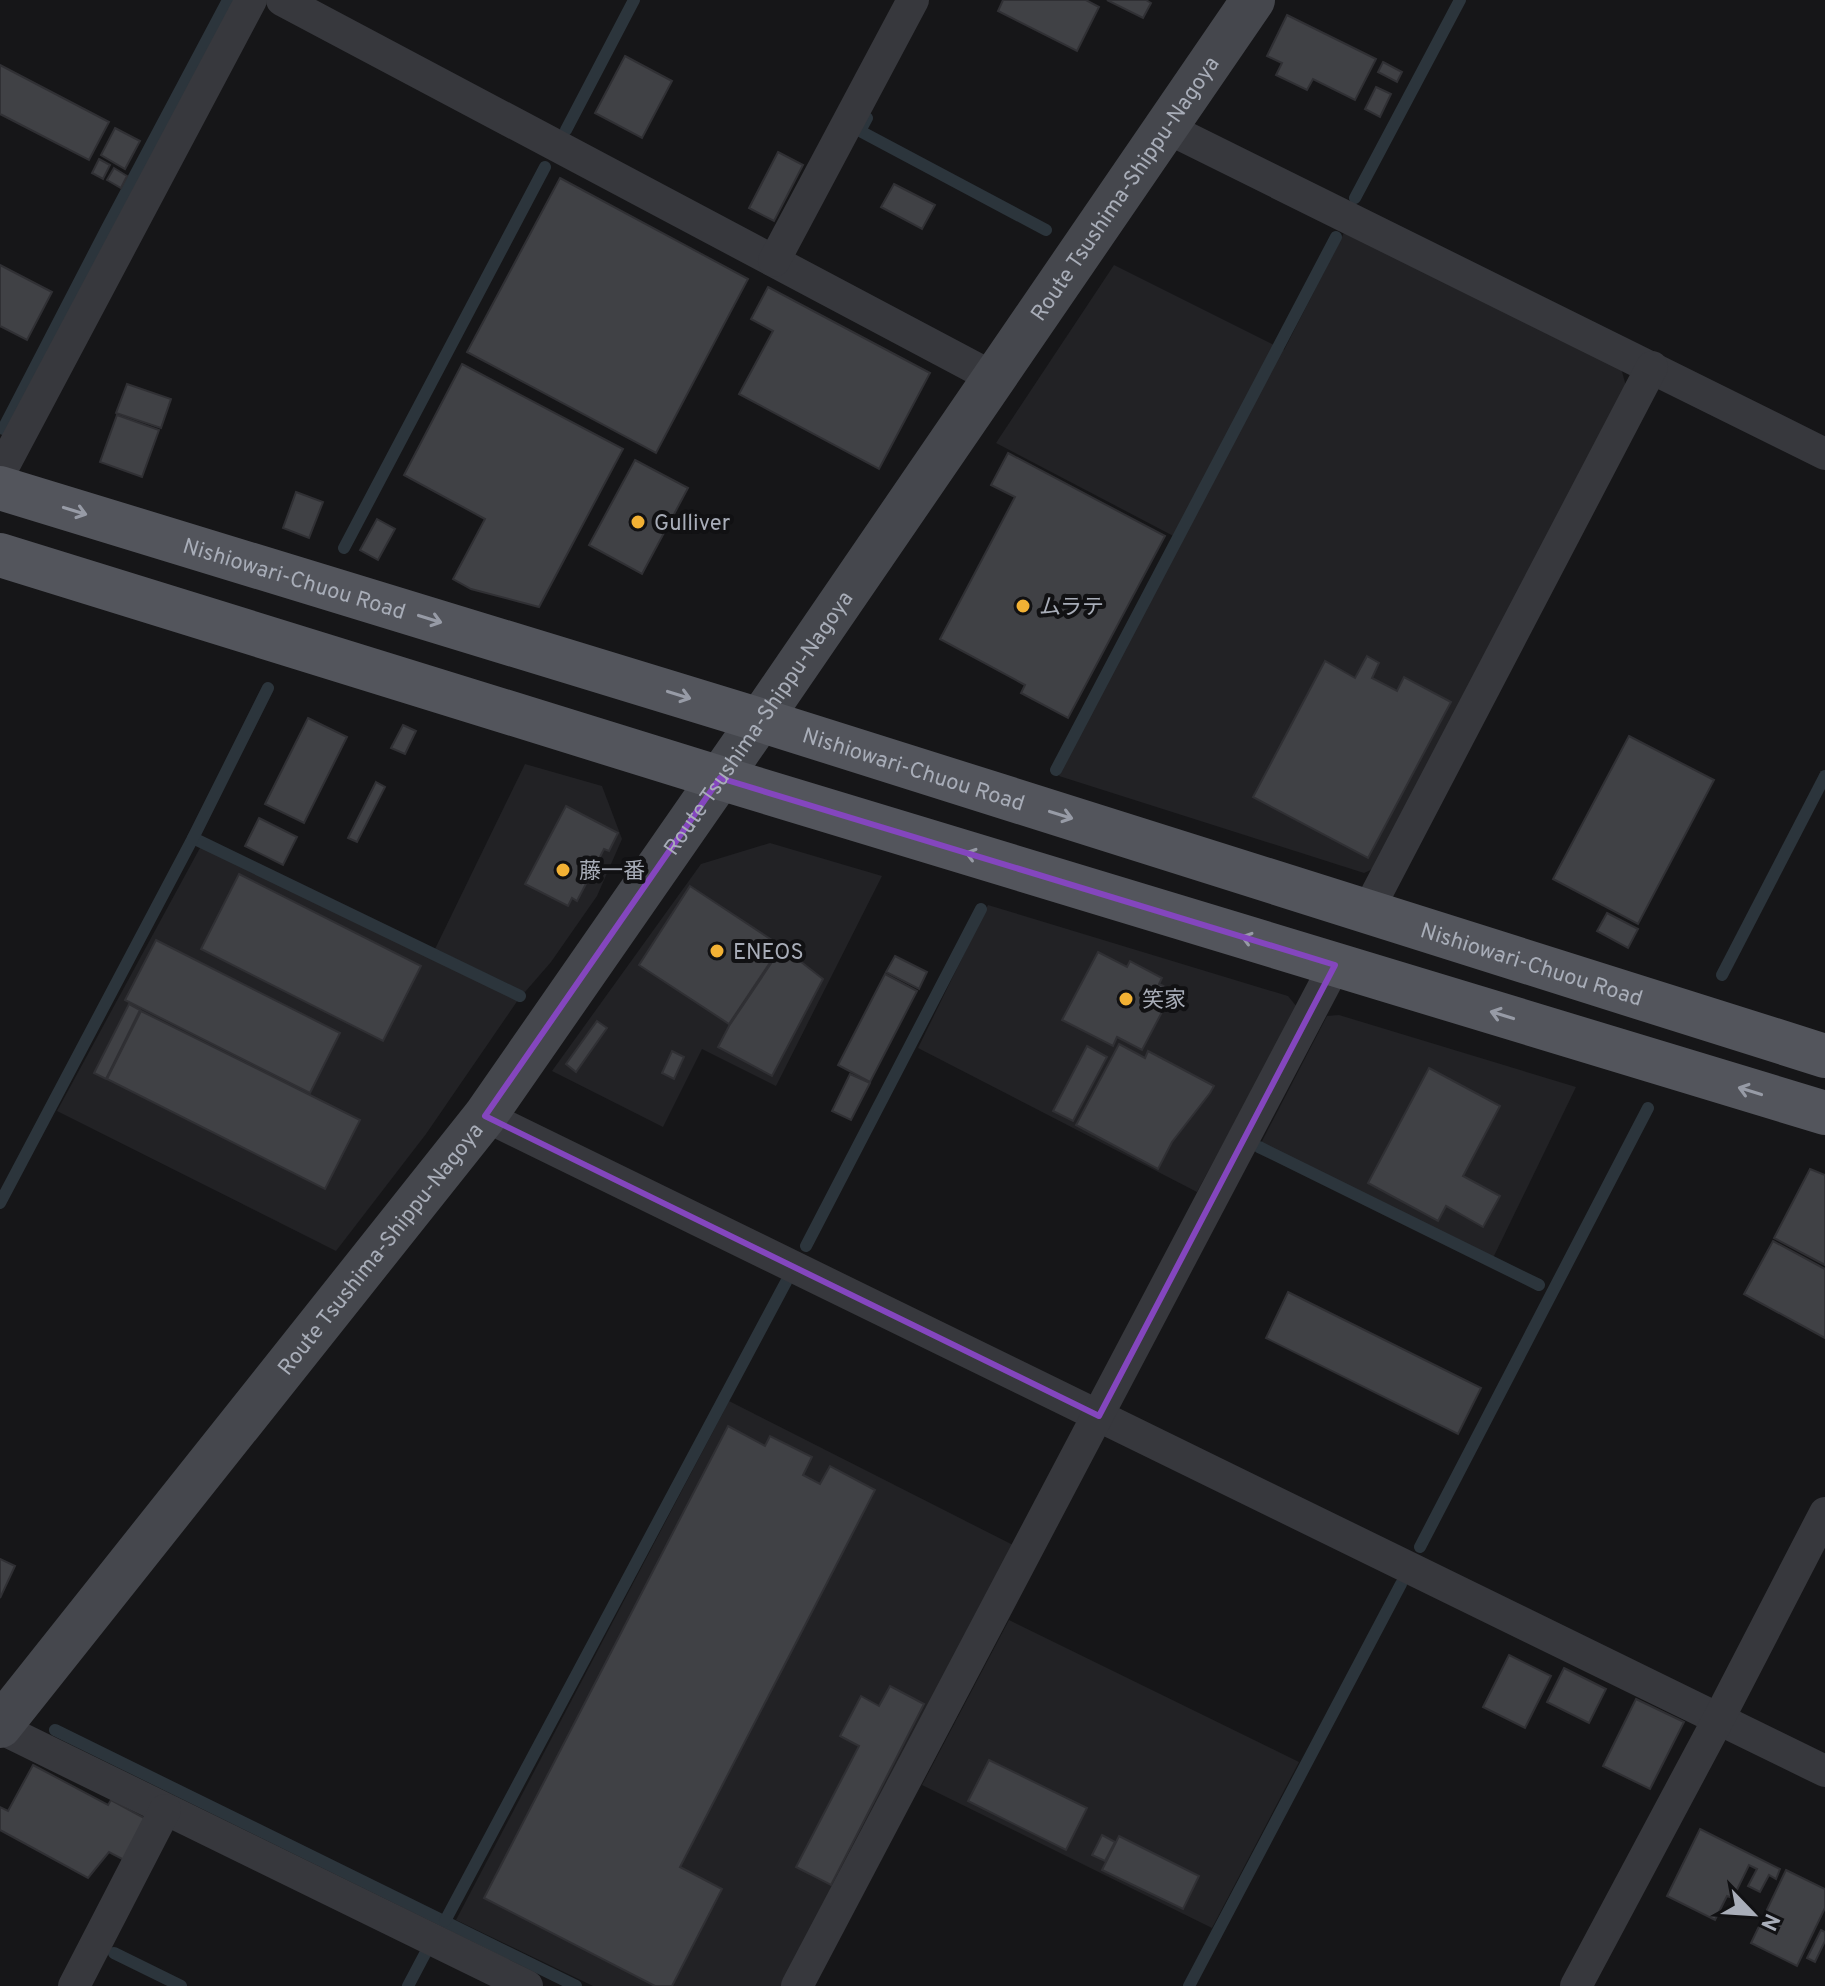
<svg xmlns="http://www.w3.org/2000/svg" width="1825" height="1986" font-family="Overpass,'Noto Sans JP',sans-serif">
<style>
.built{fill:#222225}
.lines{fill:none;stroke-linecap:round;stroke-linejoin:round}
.stream{stroke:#2c353c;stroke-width:12}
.building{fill:#404145;stroke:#303034;stroke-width:2}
.minor{stroke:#37383d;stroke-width:32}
.secondary{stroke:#45474d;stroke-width:44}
.primary{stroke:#53555c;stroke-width:44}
.oneway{stroke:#979ba6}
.marked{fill:none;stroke:#8446be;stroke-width:6;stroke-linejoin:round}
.poi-dot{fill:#f2b134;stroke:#111113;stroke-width:3}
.labels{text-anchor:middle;stroke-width:8;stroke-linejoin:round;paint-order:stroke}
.street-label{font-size:22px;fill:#a8adb8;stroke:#111113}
.poi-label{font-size:22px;fill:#a8adb8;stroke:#111113;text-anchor:start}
</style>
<rect width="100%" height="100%" fill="#161618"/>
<!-- built -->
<g class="built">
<path d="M 1346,229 L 1621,368 L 1626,386 L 1375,868 L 1364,873 L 1059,776 L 1181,540 L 996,443 L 1114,265 L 1284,350 Z"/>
<path d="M 525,764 L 602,786 L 622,839 L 597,896 L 551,962 L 525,992 L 435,949 Z"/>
<path d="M 770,843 L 882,876 L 776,1086 L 702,1049 L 663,1127 L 552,1071 L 701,864 Z"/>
<path d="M 201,846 L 518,1000 L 426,1134 L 336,1251 L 57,1111 Z"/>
<path d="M 988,905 L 1288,996 L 1297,1007 L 1197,1192 L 918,1048 Z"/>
<path d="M 1339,1015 L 1576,1087 L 1493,1258 L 1261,1143 L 1327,1016 Z"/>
<path d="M 729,1401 L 1013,1545 L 785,1986 L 593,1986 L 456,1920 Z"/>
<path d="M 1009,1620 L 1299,1762 L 1212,1928 L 922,1785 Z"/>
</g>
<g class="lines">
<!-- stream -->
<g class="stream">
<path d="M 867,118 L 860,131 L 1046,230"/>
<path d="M 566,130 L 634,0"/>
<path d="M 1355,198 L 1460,0"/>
<path d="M 3,429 L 107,228 L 228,0"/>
<path d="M 344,548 L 545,167"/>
<path d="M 1056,770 L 1336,237"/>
<path d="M 193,838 L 520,996"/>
<path d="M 1722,975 L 1825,776"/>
<path d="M 1259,1147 L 1539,1285"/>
<path d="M 0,1203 L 193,838 L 268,688"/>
<path d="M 806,1246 L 981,909"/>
<path d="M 1420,1547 L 1648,1108"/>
<path d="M 55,1730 L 576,1986"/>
<path d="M 445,1921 L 786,1282"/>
<path d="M 114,1953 L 181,1986"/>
<path d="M 408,1986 L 427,1950"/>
<path d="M 1189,1986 L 1401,1584"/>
</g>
</g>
<!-- building -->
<g class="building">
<path d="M 1003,0 L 1086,0 L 1099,7 L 1077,51 L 998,11 Z"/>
<path d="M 1107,0 L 1146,0 L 1151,3 L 1143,18 Z"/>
<path d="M 1287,15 L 1376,59 L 1355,100 L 1313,79 L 1307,90 L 1276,75 L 1282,63 L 1267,56 Z"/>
<path d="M 625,56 L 672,81 L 642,138 L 595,113 Z"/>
<path d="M 1383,62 L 1402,72 L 1397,82 L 1378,72 Z"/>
<path d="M 0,65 L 109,122 L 89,160 L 0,114 Z"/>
<path d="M 1376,87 L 1391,94 L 1380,117 L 1365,109 Z"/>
<path d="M 115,128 L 140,141 L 125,169 L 101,155 Z"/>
<path d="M 778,152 L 803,165 L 774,221 L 749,208 Z"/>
<path d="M 99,159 L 110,165 L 103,179 L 92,173 Z"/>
<path d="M 114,168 L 127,176 L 121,188 L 107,180 Z"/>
<path d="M 560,178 L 748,279 L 656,453 L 467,352 Z"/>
<path d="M 894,184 L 935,205 L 922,229 L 881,207 Z"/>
<path d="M 0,265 L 52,292 L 27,340 L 0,326 Z"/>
<path d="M 768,287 L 930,373 L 879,469 L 739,394 L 773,331 L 751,319 Z"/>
<path d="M 462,364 L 623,449 L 539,607 L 471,589 L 453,579 L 485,519 L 404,475 Z"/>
<path d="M 127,384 L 171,399 L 161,428 L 116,413 Z"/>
<path d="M 117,415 L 159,430 L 142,477 L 100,462 Z"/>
<path d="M 1008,453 L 1165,536 L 1068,718 L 1021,693 L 1025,685 L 940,639 L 1015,497 L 991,485 Z"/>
<path d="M 635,460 L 688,488 L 642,574 L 589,545 Z"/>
<path d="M 296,492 L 323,502 L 309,538 L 283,528 Z"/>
<path d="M 377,519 L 395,529 L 378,560 L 360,550 Z"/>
<path d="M 1367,656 L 1379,663 L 1372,678 L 1397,691 L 1404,677 L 1451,702 L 1368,858 L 1253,797 L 1325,661 L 1355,678 Z"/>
<path d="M 308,718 L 347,737 L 304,823 L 265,804 Z"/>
<path d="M 403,725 L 416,731 L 405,754 L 391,748 Z"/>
<path d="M 1629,736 L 1714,780 L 1638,924 L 1553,879 Z"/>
<path d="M 376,782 L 385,787 L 357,842 L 348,838 Z"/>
<path d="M 566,806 L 618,833 L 609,851 L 604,849 L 577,901 L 572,898 L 568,906 L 525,884 Z"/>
<path d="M 259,818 L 297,837 L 283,865 L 245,846 Z"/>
<path d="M 239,874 L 421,966 L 383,1041 L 201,949 Z"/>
<path d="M 690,886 L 781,946 L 729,1024 L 639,965 Z"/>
<path d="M 1607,913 L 1638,929 L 1628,948 L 1597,931 Z"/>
<path d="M 156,940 L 340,1033 L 310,1093 L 125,1000 Z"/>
<path d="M 782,947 L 823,979 L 772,1076 L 718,1047 L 729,1026 Z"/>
<path d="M 1098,952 L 1127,967 L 1130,961 L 1162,978 L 1159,984 L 1173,991 L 1142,1050 L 1117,1037 L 1113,1046 L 1062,1020 Z"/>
<path d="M 895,956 L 927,972 L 919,989 L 886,972 Z"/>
<path d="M 885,974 L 917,991 L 870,1082 L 838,1065 Z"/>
<path d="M 129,1004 L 140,1010 L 106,1079 L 94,1073 Z"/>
<path d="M 141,1011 L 360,1120 L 325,1189 L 107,1079 Z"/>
<path d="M 597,1021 L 607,1028 L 576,1072 L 566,1064 Z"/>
<path d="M 1119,1044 L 1145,1058 L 1148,1051 L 1214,1086 L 1210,1093 L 1172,1142 L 1158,1169 L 1076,1125 Z"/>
<path d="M 1087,1046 L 1107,1057 L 1073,1121 L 1053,1111 Z"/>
<path d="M 672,1051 L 684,1057 L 674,1079 L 662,1073 Z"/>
<path d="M 1429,1068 L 1500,1106 L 1463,1176 L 1500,1196 L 1483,1227 L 1446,1206 L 1438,1221 L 1368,1183 Z"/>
<path d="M 850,1074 L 870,1083 L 851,1120 L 832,1111 Z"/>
<path d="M 1810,1169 L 1825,1175 L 1825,1265 L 1774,1238 Z"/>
<path d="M 1773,1241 L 1825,1269 L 1825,1338 L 1744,1294 Z"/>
<path d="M 1288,1292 L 1481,1388 L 1458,1434 L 1266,1338 Z"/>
<path d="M 728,1426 L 765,1446 L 770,1436 L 812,1457 L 803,1475 L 820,1484 L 830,1466 L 875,1490 L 680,1867 L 722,1889 L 672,1986 L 655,1986 L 484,1898 Z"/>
<path d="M 0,1559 L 15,1566 L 0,1598 Z"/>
<path d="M 1509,1655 L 1551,1676 L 1525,1728 L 1483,1707 Z"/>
<path d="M 1564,1668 L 1606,1689 L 1589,1723 L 1547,1702 Z"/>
<path d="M 890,1686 L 924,1704 L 831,1885 L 796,1867 L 859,1746 L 840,1736 L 861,1696 L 879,1706 Z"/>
<path d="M 1636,1699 L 1684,1722 L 1650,1789 L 1603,1766 Z"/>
<path d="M 989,1760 L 1087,1808 L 1066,1850 L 968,1801 Z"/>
<path d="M 33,1765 L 108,1805 L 111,1800 L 146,1819 L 124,1860 L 109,1852 L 88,1878 L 0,1830 L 0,1807 L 8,1811 Z"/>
<path d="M 1700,1829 L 1780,1869 L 1776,1879 L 1769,1875 L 1760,1892 L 1748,1886 L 1757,1869 L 1749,1865 L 1733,1898 L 1727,1896 L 1715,1920 L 1667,1896 Z"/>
<path d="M 1102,1835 L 1115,1842 L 1105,1861 L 1092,1855 Z"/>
<path d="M 1119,1836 L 1199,1876 L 1183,1909 L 1102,1870 Z"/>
<path d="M 1786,1870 L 1825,1889 L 1825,1908 L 1797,1966 L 1751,1943 Z"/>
<path d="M 1821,1930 L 1825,1932 L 1825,1941 L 1815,1962 L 1807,1958 Z"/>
</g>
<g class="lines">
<!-- minor -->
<g class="minor">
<path d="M 282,0 L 994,378"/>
<path d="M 1165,127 L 1825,454"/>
<path d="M 774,261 L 913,0"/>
<path d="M 0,473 L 251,0"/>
<path d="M 1367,912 L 1652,367"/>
<path d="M 485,1116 L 1825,1771"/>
<path d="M 0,1728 L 527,1986"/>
<path d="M 74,1986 L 165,1810"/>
<path d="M 797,1986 L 1335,965"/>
<path d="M 1576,1986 L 1718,1720 L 1825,1513"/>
</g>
<!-- secondary -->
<path class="secondary" id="s1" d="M 0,1726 L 485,1116 L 760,720 L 1253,0"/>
<!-- primary -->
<g class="primary">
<path id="s2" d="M 0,488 L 760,720 L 1825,1056"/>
<path d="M 0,555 L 720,778 L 1825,1113"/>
</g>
</g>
<!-- one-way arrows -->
<defs><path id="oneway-shaft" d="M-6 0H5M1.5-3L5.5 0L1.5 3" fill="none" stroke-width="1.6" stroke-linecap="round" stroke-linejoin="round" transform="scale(2)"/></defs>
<g class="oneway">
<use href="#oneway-shaft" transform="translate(75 511) rotate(17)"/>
<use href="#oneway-shaft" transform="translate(430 619) rotate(17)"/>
<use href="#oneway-shaft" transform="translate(679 695) rotate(17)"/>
<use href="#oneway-shaft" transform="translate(1061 815) rotate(17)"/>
<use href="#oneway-shaft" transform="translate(977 856) rotate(-163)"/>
<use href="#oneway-shaft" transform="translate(1253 940) rotate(-163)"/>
<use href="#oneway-shaft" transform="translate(1502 1015) rotate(-163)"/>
<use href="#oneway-shaft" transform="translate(1750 1091) rotate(-163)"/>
</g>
<!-- marked area -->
<path class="marked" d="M 720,778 L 1335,965 L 1099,1416 L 485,1116 Z"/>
<!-- markers -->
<g class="poi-dot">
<circle cx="638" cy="522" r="8"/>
<circle cx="1023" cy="606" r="8"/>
<circle cx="563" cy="870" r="8"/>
<circle cx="717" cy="951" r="8"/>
<circle cx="1126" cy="999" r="8"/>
</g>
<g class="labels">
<!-- street labels -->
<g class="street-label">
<text dy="8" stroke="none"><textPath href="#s1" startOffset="1906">Route Tsushima-Shippu-Nagoya</textPath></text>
<text dy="8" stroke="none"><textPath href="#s2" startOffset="308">Nishiowari-Chuou Road</textPath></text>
<text dy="8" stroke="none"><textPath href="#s1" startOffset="1258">Route Tsushima-Shippu-Nagoya</textPath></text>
<text dy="8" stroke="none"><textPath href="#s2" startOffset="956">Nishiowari-Chuou Road</textPath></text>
<text dy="8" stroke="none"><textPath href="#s2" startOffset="1604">Nishiowari-Chuou Road</textPath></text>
<text dy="8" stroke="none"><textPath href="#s1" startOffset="610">Route Tsushima-Shippu-Nagoya</textPath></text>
</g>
<!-- poi labels -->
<g class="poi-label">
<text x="654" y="530">Gulliver</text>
<text x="1039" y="614">ムラテ</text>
<text x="579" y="878">藤一番</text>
<text x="733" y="959">ENEOS</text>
<text x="1142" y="1007">笑家</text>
</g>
</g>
<!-- north arrow -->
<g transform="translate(1753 1914) rotate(115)" stroke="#111113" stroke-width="6" paint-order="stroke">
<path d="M0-6L14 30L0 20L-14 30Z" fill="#a8adb8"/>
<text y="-12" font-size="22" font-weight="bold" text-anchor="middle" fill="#a8adb8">N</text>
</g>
</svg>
